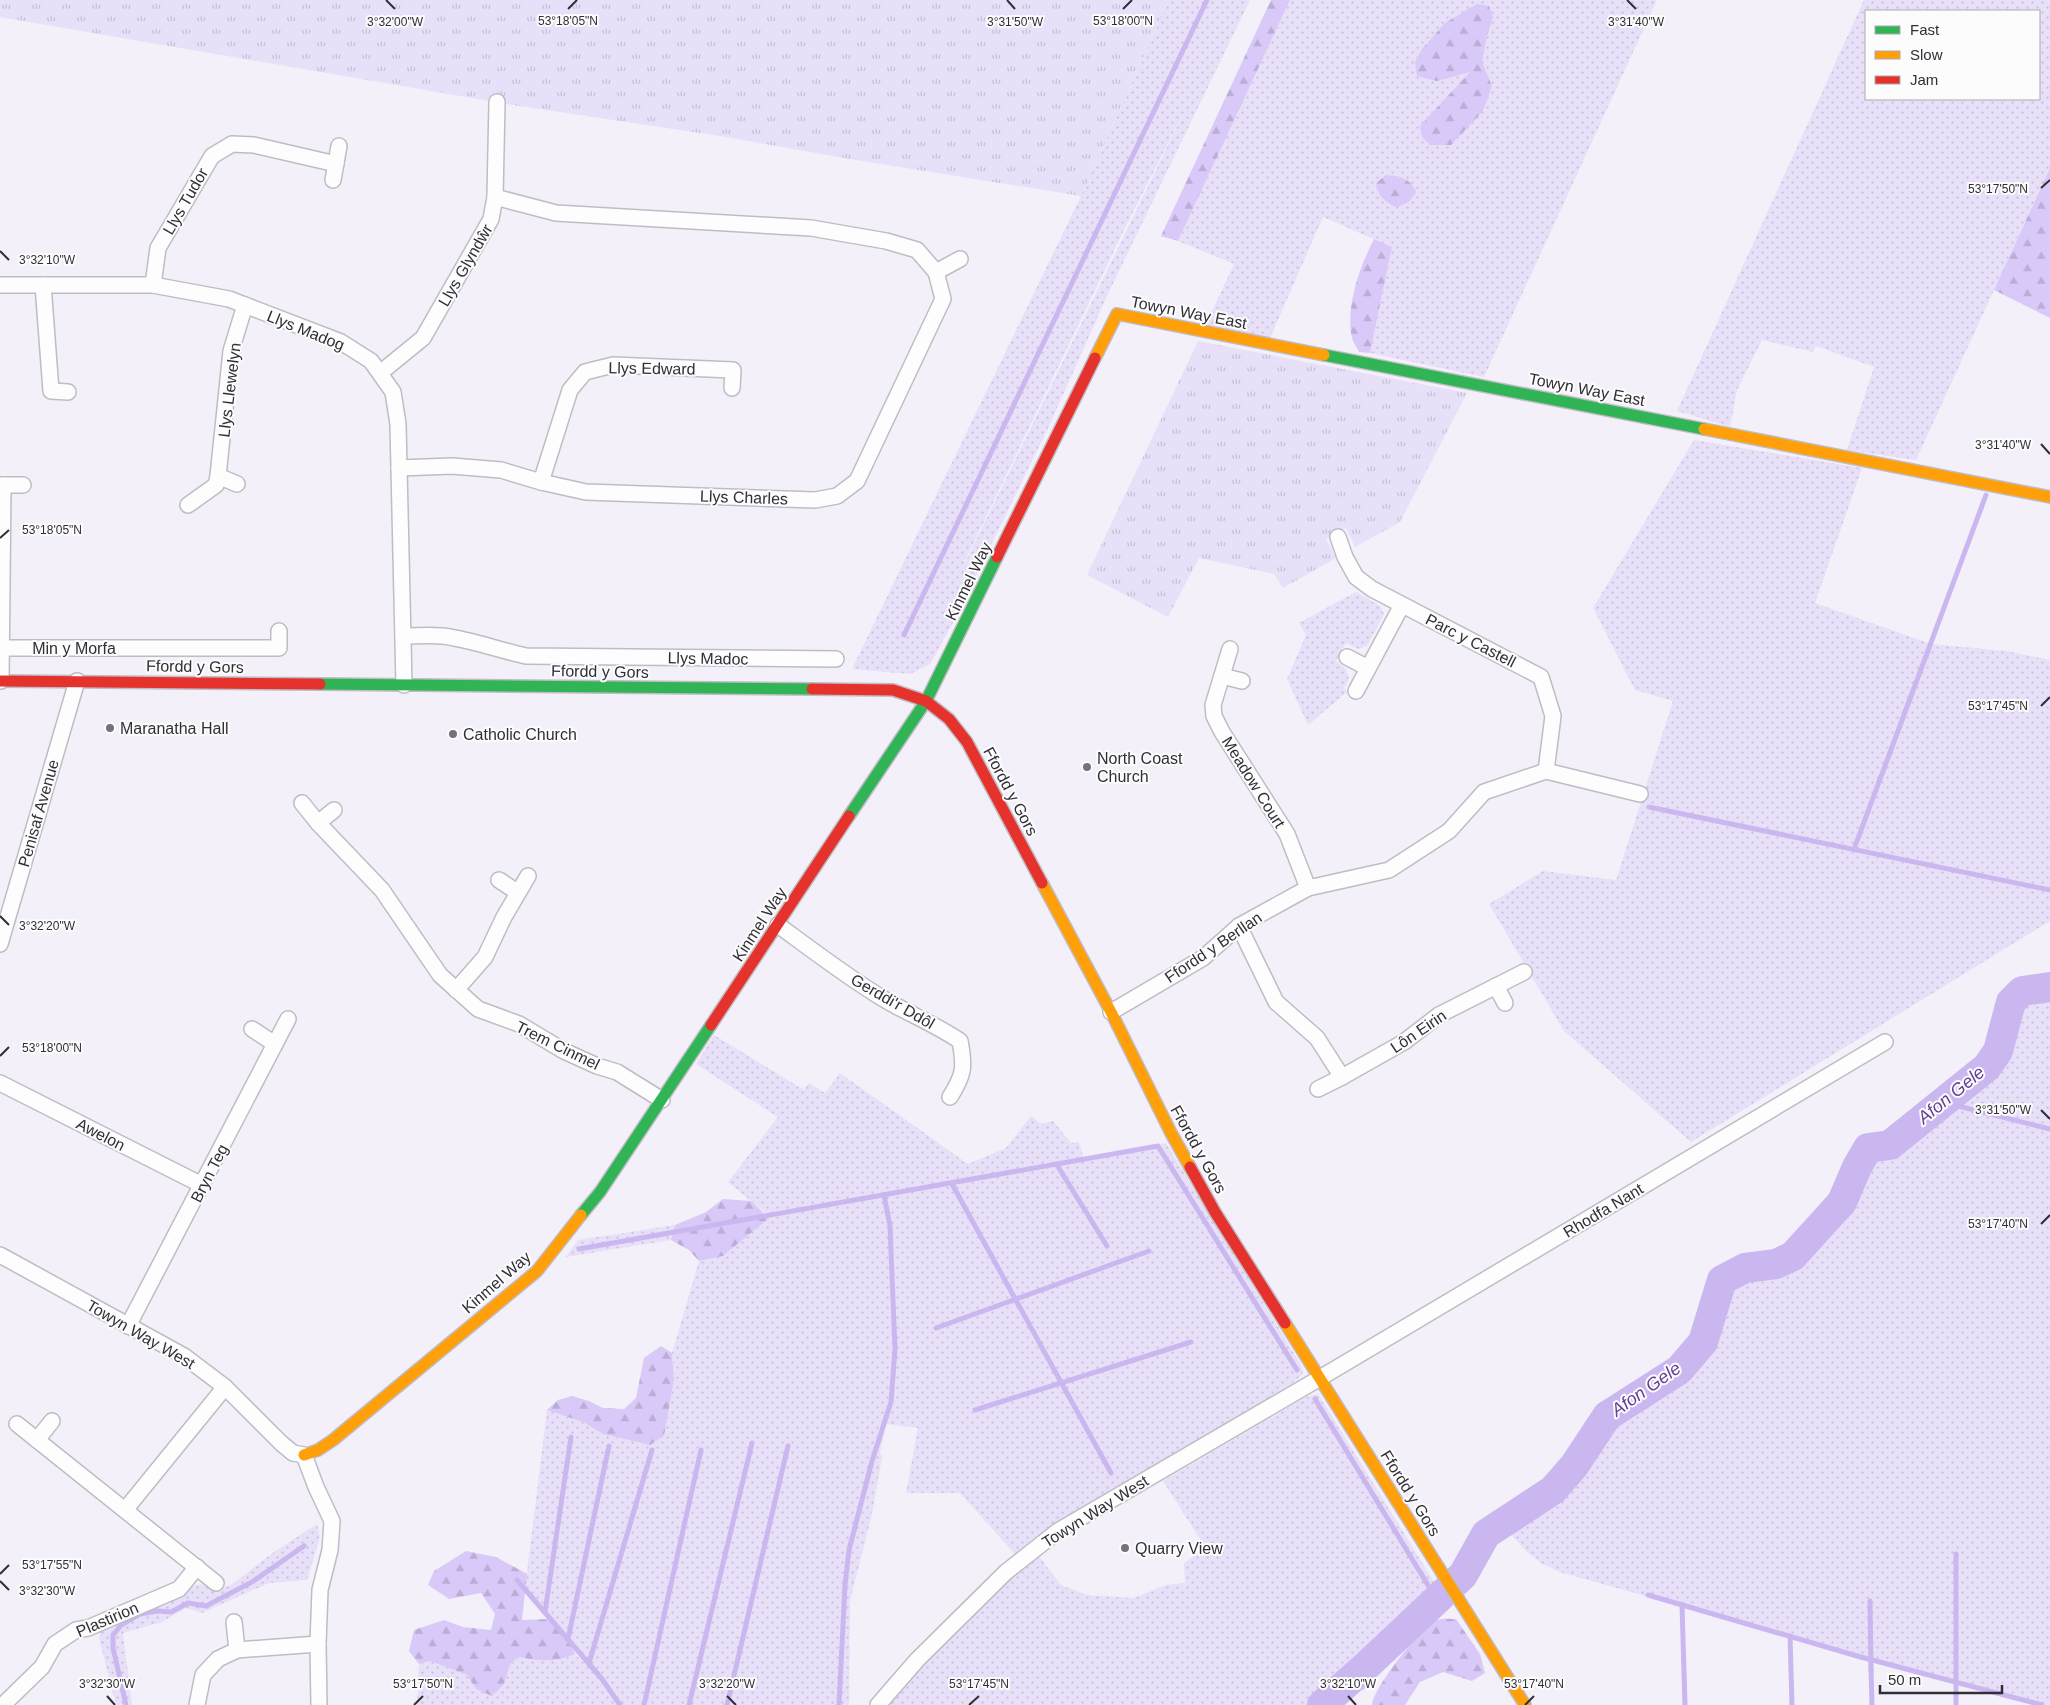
<svg xmlns="http://www.w3.org/2000/svg" width="2050" height="1705" font-family="Helvetica,sans-serif">
<style>
.grass{fill:url(#grass-dots);fill-rule:evenodd}
.forest{fill:url(#forest-firs)}
.park{fill:url(#park-tufts)}
.lines{fill:none;stroke-linecap:round;stroke-linejoin:round}
.stream{stroke:#cbb7f0;stroke-width:5}
.river{stroke:#cbb7f0;stroke-width:30}
.street-casing{stroke:#bfbcc4;stroke-width:18}
.fast-casing{stroke:#bfbcc4;stroke-width:14}
.slow-casing{stroke:#bfbcc4;stroke-width:14}
.jam-casing{stroke:#bfbcc4;stroke-width:14}
.street{stroke:#fdfdfe;stroke-width:15}
.fast{stroke:#30b455;stroke-width:11}
.slow{stroke:#ff9f0a;stroke-width:11}
.jam{stroke:#e5322d;stroke-width:11}
.ticks{fill:none;stroke:#312e36;stroke-width:2}
.poi-dot{fill:#75727b;stroke:#fcfcfc;stroke-width:2}
.labels{text-anchor:middle;stroke-width:4;stroke-linejoin:round;paint-order:stroke}
.street-label{font-size:16px;fill:#312e36;stroke:#fcfcfc}
.poi-label{font-size:16px;fill:#312e36;stroke:#fcfcfc;text-anchor:start}
.water-label{font-size:18px;font-style:italic;fill:#633f98;stroke:#fcfcfc}
.ticks-label{font-size:12px;text-anchor:middle;fill:#312e36;stroke:#fcfcfc;stroke-width:4;stroke-linejoin:round;paint-order:stroke}
</style>
<defs>
<pattern id="grass-dots" width="8" height="8" patternUnits="userSpaceOnUse" patternTransform="scale(1.25)"><rect width="8" height="8" fill="#e7e0f8"/><path d="M2 2h.1M6 6h.1" fill="none" stroke="#c7c0d5" stroke-width="1.8" stroke-linecap="round"/></pattern>
<pattern id="forest-firs" width="22" height="20" patternUnits="userSpaceOnUse" patternTransform="scale(1.25)"><rect width="22" height="20" fill="#d9c9f8"/><path d="M5 1l3.5 6h-7zM16 11l3.5 6h-7z" fill="#bbadd5"/></pattern>
<pattern id="park-tufts" width="24" height="20" patternUnits="userSpaceOnUse" patternTransform="scale(1.25)"><rect width="24" height="20" fill="#e7e0f8"/><path d="M3 7l-1-3M5 7V3M7 7l1-3M15 17l-1-3M17 17v-4M19 17l1-3" fill="none" stroke="#c7c0d5"/></pattern>
</defs>
<rect width="100%" height="100%" fill="#f3f0fa"/>
<!-- grass -->
<g class="grass">
<path d="M 1169,0 L 1250,0 L 1106,298 L 1051,422 L 956,617 L 930,664 L 910,674 L 852,669 L 1081,196 ZM 1187,106 L 965,563 L 964,563 L 1124,230 Z"/>
<path d="M 1290,0 L 1657,0 L 1484,377 L 1370,353 L 1392,247 L 1323,217 L 1270,338 L 1206,324 L 1234,264 L 1178,241 Z"/>
<path d="M 1864,0 L 2050,0 L 2050,168 L 1916,460 L 1847,450 L 1874,367 L 1816,346 L 1813,352 L 1762,340 L 1737,390 L 1730,427 L 1677,411 ZM 1866,11 L 2039,11 L 2039,99 L 1866,99 Z"/>
<path d="M 1694,440 L 1862,468 L 1815,603 L 1931,644 L 2006,651 L 2050,660 L 2050,921 L 1691,1142 L 1564,1031 L 1489,904 L 1543,871 L 1616,880 L 1673,701 L 1635,690 L 1593,608 Z"/>
<path d="M 1356,592 L 1380,606 L 1384,614 L 1367,646 L 1358,649 L 1346,643 L 1336,661 L 1346,669 L 1349,679 L 1344,688 L 1347,692 L 1308,725 L 1287,679 L 1306,635 L 1299,623 Z"/>
<path d="M 2050,993 L 2050,1705 L 2037,1705 L 1563,1573 L 1542,1564 L 1527,1552 L 1504,1527 L 1560,1490 L 1611,1421 L 1677,1377 L 1707,1347 L 1723,1295 L 1728,1285 L 1735,1279 L 1746,1274 L 1777,1270 L 1794,1265 L 1809,1254 L 1847,1207 L 1872,1159 L 1879,1152 L 1893,1147 L 1981,1079 L 1996,1064 L 2011,1029 L 2016,1004 L 2028,997 Z"/>
<path d="M 714,1035 L 804,1090 L 809,1083 L 825,1093 L 840,1073 L 968,1164 L 1006,1148 L 1031,1116 L 1041,1124 L 1053,1121 L 1071,1143 L 1079,1142 L 1084,1159 L 1166,1143 L 1301,1365 L 1303,1374 L 1294,1382 L 1181,1452 L 1084,1505 L 1015,1554 L 960,1493 L 906,1493 L 918,1428 L 886,1424 L 880,1452 L 882,1457 L 872,1514 L 850,1601 L 849,1705 L 417,1705 L 419,1664 L 430,1661 L 467,1675 L 476,1689 L 504,1684 L 510,1665 L 518,1657 C 540,1661 555,1663 575,1654 L 597,1674 L 525,1589 L 547,1410 L 583,1422 L 603,1434 L 650,1445 L 664,1436 L 674,1380 L 672,1353 L 699,1261 L 723,1256 L 769,1218 L 847,1203 L 769,1216 L 728,1182 L 778,1117 L 696,1064 Z"/>
<path d="M 675,1225 L 671,1240 L 566,1257 L 578,1240 Z"/>
<path d="M 1317,1394 L 1320,1397 L 1439,1590 L 1310,1705 L 889,1705 L 902,1686 L 990,1596 L 1038,1555 L 1061,1585 L 1087,1595 L 1134,1598 L 1166,1585 L 1185,1583 L 1184,1563 L 1206,1548 L 1163,1481 L 1306,1397 Z"/>
<path d="M 317,1524 L 320,1537 L 307,1580 L 269,1583 L 202,1613 L 186,1608 L 162,1622 L 123,1633 L 132,1705 L 116,1705 L 99,1638 L 101,1628 L 145,1608 L 166,1605 L 186,1589 L 196,1585 L 206,1584 L 214,1591 L 231,1585 L 274,1552 Z"/>
</g>
<!-- forest -->
<g class="forest">
<path d="M 1271,0 L 1290,0 L 1178,241 L 1161,236 Z"/>
<path d="M 1477,4 L 1489,6 L 1493,17 L 1487,36 L 1482,62 L 1492,86 L 1483,111 L 1451,145 L 1430,145 L 1422,137 L 1420,126 L 1470,72 L 1437,81 L 1417,76 L 1415,62 L 1422,49 L 1445,23 Z"/>
<path d="M 2050,168 L 2050,318 L 1994,290 Z"/>
<path d="M 1386,175 C 1400,176 1410,178 1416,192 C 1411,201 1406,205 1395,207 C 1385,201 1377,196 1376,183 Z"/>
<path d="M 1374,239 L 1392,247 L 1370,353 L 1359,352 C 1357,347 1353,343 1352,338 C 1345,307 1360,266 1374,239 Z"/>
<path d="M 723,1199 L 751,1201 L 769,1218 L 723,1256 L 699,1261 L 689,1250 L 671,1240 L 675,1225 L 706,1212 Z"/>
<path d="M 661,1346 L 672,1353 L 674,1380 L 664,1436 L 650,1445 L 603,1434 L 583,1422 L 547,1410 L 558,1400 L 572,1396 L 589,1401 L 603,1408 L 624,1409 L 636,1398 L 644,1358 Z"/>
<path d="M 466,1551 L 496,1557 L 527,1574 L 522,1620 L 550,1619 L 568,1639 L 575,1654 C 555,1663 540,1661 518,1657 L 510,1665 L 504,1684 L 492,1696 L 476,1689 L 467,1675 L 430,1661 L 419,1664 L 409,1651 L 414,1630 L 444,1620 L 463,1627 L 491,1630 L 495,1614 L 481,1593 L 449,1599 L 428,1585 L 434,1571 Z"/>
<path d="M 1444,1597 L 1439,1608 L 1418,1627 L 1381,1664 L 1364,1690 L 1353,1687 Z"/>
<path d="M 1456,1619 L 1480,1654 L 1485,1673 L 1472,1681 L 1443,1672 L 1420,1682 L 1405,1705 L 1372,1705 C 1374,1687 1420,1628 1437,1620 C 1442,1618 1451,1619 1456,1619 Z"/>
</g>
<!-- park -->
<g class="park">
<path d="M 0,0 L 1169,0 L 1081,196 L 850,159 L 720,136 L 507,104 L 0,17 Z"/>
<path d="M 1198,341 L 1467,393 L 1400,522 L 1355,547 L 1346,528 L 1326,539 L 1336,558 L 1283,588 L 1274,574 L 1199,558 L 1168,617 L 1087,575 Z"/>
</g>
<g class="lines">
<!-- stream -->
<g class="stream">
<path d="M 904,635 L 1207,0"/>
<path d="M 1649,807 L 2050,890"/>
<path d="M 1854,849 L 1986,495"/>
<path d="M 1942,1102 L 2050,1129"/>
<path d="M 1057,1165 L 1107,1246"/>
<path d="M 952,1184 L 1111,1473"/>
<path d="M 579,1249 L 1158,1146 L 1297,1370"/>
<path d="M 936,1328 L 1149,1251"/>
<path d="M 1315,1399 L 1437,1600"/>
<path d="M 975,1410 L 1191,1342"/>
<path d="M 1956,1554 L 1956,1705"/>
<path d="M 517,1580 L 602,1679 L 620,1705"/>
<path d="M 1648,1595 L 1857,1656 L 2042,1705"/>
<path d="M 1870,1601 L 1871,1670"/>
<path d="M 1682,1605 L 1685,1705"/>
<path d="M 545,1612 L 571,1437"/>
<path d="M 1790,1636 L 1792,1705"/>
<path d="M 568,1639 L 609,1446"/>
<path d="M 589,1663 L 652,1450"/>
<path d="M 1871,1668 L 1872,1705"/>
<path d="M 126,1705 L 113,1648 L 113,1635 L 121,1625 L 140,1614 L 157,1611 L 171,1612 L 188,1603 L 206,1606 L 252,1582 L 304,1546"/>
<path d="M 644,1705 L 701,1450"/>
<path d="M 689,1705 L 752,1443"/>
<path d="M 727,1705 L 788,1446"/>
<path d="M 839,1705 L 845,1585 L 849,1550 L 872,1461 L 891,1402 L 895,1349 L 890,1226 L 884,1195"/>
</g>
<!-- river -->
<path class="river" d="M 1322,1705 L 1365,1667 L 1463,1575 L 1486,1534 L 1553,1490 L 1574,1466 L 1607,1416 L 1679,1370 L 1703,1342 L 1722,1280 L 1745,1268 L 1776,1264 L 1793,1256 L 1842,1202 L 1857,1167 L 1868,1148 L 1890,1145 L 1987,1067 L 1998,1051 L 2011,1002 L 2022,991 L 2050,987"/>
<defs>
<g id="street">
<path d="M 333,180 L 339,146"/>
<path d="M 936,272 L 960,259"/>
<path d="M 0,285 L 153,285 L 229,299 L 341,342 L 371,361 L 393,392 L 398,424 L 404,685"/>
<path d="M 43,285 L 51,391 L 68,392"/>
<path d="M 153,285 L 158,248 L 212,156 L 232,144 L 254,145 L 336,164"/>
<path d="M 380,373 L 423,338 L 491,219 L 495,197 L 497,102"/>
<path d="M 399,468 L 452,466 L 501,470 L 541,482 L 586,492 L 815,500 L 837,496 L 857,481 L 943,299 L 936,272 L 917,250 L 886,241 L 811,228 L 556,213 L 495,197"/>
<path d="M 218,476 L 237,484"/>
<path d="M 541,482 L 570,390 L 585,372 L 613,365 L 733,370 L 732,388"/>
<path d="M 0,485 L 23,485"/>
<path d="M 188,505 L 216,485 L 218,476 L 231,351 L 245,305"/>
<path d="M 1338,537 L 1345,557 L 1356,577 L 1372,589 L 1541,677 L 1553,716 L 1546,771"/>
<path d="M 403,636 C 416,636 429,635 442,636 C 470,639 498,650 526,656 L 836,659"/>
<path d="M 0,648 L 279,648 L 279,631"/>
<path d="M 1230,649 L 1213,705 L 1214,716 L 1222,732 L 1287,834 L 1308,888"/>
<path d="M 1347,657 L 1368,668"/>
<path d="M 1222,676 L 1242,681"/>
<path d="M 1,681 L 3,485"/>
<path d="M 1356,691 L 1402,605"/>
<path d="M 302,803 L 318,823 L 334,810"/>
<path d="M 318,823 L 382,890 L 440,975 L 478,1009 L 519,1024 L 564,1051 L 597,1066 L 617,1072 L 662,1100"/>
<path d="M 499,880 L 517,892"/>
<path d="M 778,925 C 812,950 846,976 882,998 C 907,1013 935,1024 960,1041 C 965,1067 964,1075 950,1097"/>
<path d="M 1239,926 L 1276,1002 L 1317,1038 L 1342,1077 L 1404,1042 L 1439,1015 L 1524,972"/>
<path d="M 0,944 L 77,681"/>
<path d="M 1496,986 L 1505,1003"/>
<path d="M 456,990 L 485,957 L 504,917 L 528,876"/>
<path d="M 1111,1012 L 1203,958 L 1239,926 L 1308,888 L 1389,870 L 1449,831 L 1484,792 L 1546,771 L 1640,794"/>
<path d="M 252,1029 L 275,1044"/>
<path d="M 0,1083 L 202,1185"/>
<path d="M 1318,1089 L 1342,1077"/>
<path d="M 0,1255 L 184,1356 L 225,1387 L 281,1443 L 293,1453 L 304,1455 L 316,1487 L 332,1521 L 330,1550 L 320,1590 L 318,1644 L 319,1705"/>
<path d="M 128,1326 L 288,1019"/>
<path d="M 17,1424 L 216,1583"/>
<path d="M 37,1440 L 52,1421"/>
<path d="M 125,1510 L 225,1387"/>
<path d="M 234,1622 L 237,1650"/>
<path d="M 5,1703 L 42,1667 L 55,1644 L 76,1630 L 88,1628 L 179,1589 L 197,1567"/>
<path d="M 197,1705 L 203,1675 L 218,1659 L 237,1650 L 318,1644"/>
<path d="M 878,1705 L 917,1660 L 1006,1572 L 1058,1531 L 1320,1378 L 1885,1042"/>
</g>
<g id="fast">
<path d="M 1324,355 L 1704,429"/>
<path d="M 320,684 L 812,689"/>
<path d="M 849,816 L 926,701 L 997,557"/>
<path d="M 581,1215 L 600,1192 L 711,1025"/>
</g>
<g id="slow">
<path d="M 1095,358 L 1117,314 L 1324,355"/>
<path d="M 1704,429 L 2050,497"/>
<path d="M 1042,883 L 1111,1012 L 1171,1133 L 1190,1167"/>
<path d="M 1285,1323 L 1525,1705"/>
<path d="M 304,1455 L 318,1450 L 333,1440 L 537,1271 L 581,1215"/>
</g>
<g id="jam">
<path d="M 997,557 L 1095,358"/>
<path d="M 0,681 L 320,684"/>
<path d="M 812,689 L 893,690 L 926,701 L 949,719 L 967,742 L 1042,883"/>
<path d="M 711,1025 L 849,816"/>
<path d="M 1190,1167 L 1215,1212 L 1285,1323"/>
</g>
</defs>
<!-- street casing -->
<use href="#street" class="street-casing"/>
<!-- fast casing -->
<use href="#fast" class="fast-casing"/>
<!-- slow casing -->
<use href="#slow" class="slow-casing"/>
<!-- jam casing -->
<use href="#jam" class="jam-casing"/>
<!-- street -->
<use href="#street" class="street"/>
<!-- fast -->
<use href="#fast" class="fast"/>
<!-- slow -->
<use href="#slow" class="slow"/>
<!-- jam -->
<use href="#jam" class="jam"/>
</g>
<!-- ticks -->
<path class="ticks" d="M 386,0 L 395,9M 1007,0 L 1015,9M 1627,0 L 1636,9M 568,9 L 577,0M 1123,9 L 1132,0M 2041,188 L 2050,180M 0,251 L 9,260M 2041,444 L 2050,454M 0,538 L 9,530M 2041,706 L 2050,697M 0,916 L 9,925M 0,1056 L 9,1047M 2041,1110 L 2050,1119M 2041,1224 L 2050,1215M 0,1574 L 9,1565M 0,1581 L 9,1590M 107,1696 L 115,1705M 727,1696 L 736,1705M 1348,1696 L 1356,1705M 414,1705 L 423,1696M 969,1705 L 979,1696M 1525,1705 L 1534,1696"/>
<!-- markers -->
<g class="poi-dot">
<circle cx="110" cy="728" r="5"/>
<circle cx="453" cy="734" r="5"/>
<circle cx="1087" cy="767" r="5"/>
<circle cx="1125" cy="1548" r="5"/>
</g>
<g class="labels">
<!-- street labels -->
<g class="street-label">
<text transform="translate(185 201) rotate(-60)" y="6">Llys Tudor</text>
<text transform="translate(465 265) rotate(-60)" y="6">Llys Glyndŵr</text>
<text transform="translate(1189 312) rotate(11)" y="6">Towyn Way East</text>
<text transform="translate(306 330) rotate(22)" y="6">Llys Madog</text>
<text transform="translate(652 368) rotate(1)" y="6">Llys Edward</text>
<text transform="translate(1587 389) rotate(11)" y="6">Towyn Way East</text>
<text transform="translate(229 390) rotate(-83)" y="6">Llys Llewelyn</text>
<text transform="translate(744 497) rotate(2)" y="6">Llys Charles</text>
<text transform="translate(968 581) rotate(-64)" y="6">Kinmel Way</text>
<text transform="translate(1471 640) rotate(27)" y="6">Parc y Castell</text>
<text x="74" y="654">Min y Morfa</text>
<text transform="translate(708 658) rotate(1)" y="6">Llys Madoc</text>
<text transform="translate(195 666) rotate(1)" y="6">Ffordd y Gors</text>
<text transform="translate(600 671) rotate(1)" y="6">Ffordd y Gors</text>
<text transform="translate(1254 782) rotate(58)" y="6">Meadow Court</text>
<text transform="translate(1011 791) rotate(62)" y="6">Ffordd y Gors</text>
<text transform="translate(38 813) rotate(-74)" y="6">Penisaf Avenue</text>
<text transform="translate(759 924) rotate(-57)" y="6">Kinmel Way</text>
<text transform="translate(1213 947) rotate(-34)" y="6">Ffordd y Berllan</text>
<text transform="translate(893 1001) rotate(30)" y="6">Gerddi'r Ddôl</text>
<text transform="translate(1418 1031) rotate(-34)" y="6">Lôn Eirin</text>
<text transform="translate(558 1045) rotate(26)" y="6">Trem Cinmel</text>
<text transform="translate(101 1134) rotate(27)" y="6">Awelon</text>
<text transform="translate(1199 1149) rotate(61)" y="6">Ffordd y Gors</text>
<text transform="translate(209 1173) rotate(-63)" y="6">Bryn Teg</text>
<text transform="translate(1603 1210) rotate(-31)" y="6">Rhodfa Nant</text>
<text transform="translate(496 1282) rotate(-41)" y="6">Kinmel Way</text>
<text transform="translate(141 1334) rotate(30)" y="6">Towyn Way West</text>
<text transform="translate(1411 1493) rotate(58)" y="6">Ffordd y Gors</text>
<text transform="translate(1095 1511) rotate(-32)" y="6">Towyn Way West</text>
<text transform="translate(107 1619) rotate(-23)" y="6">Plastirion</text>
</g>
<!-- poi labels -->
<g class="poi-label">
<text x="120" y="734">Maranatha Hall</text>
<text x="463" y="740">Catholic Church</text>
<text x="1097" y="764">North Coast<tspan x="1097" dy="18">Church</tspan></text>
<text x="1135" y="1554">Quarry View</text>
</g>
<!-- water labels -->
<g class="water-label">
<text transform="translate(1951 1095) rotate(-39)" y="6">Afon Gele</text>
<text transform="translate(1646 1389) rotate(-35)" y="6">Afon Gele</text>
</g>
</g>
<g class="ticks-label">
<text x="568" y="25">53°18'05"N</text>
<text x="1123" y="25">53°18'00"N</text>
<text x="395" y="26">3°32'00"W</text>
<text x="1015" y="26">3°31'50"W</text>
<text x="1636" y="26">3°31'40"W</text>
<text x="1998" y="193">53°17'50"N</text>
<text x="47" y="264">3°32'10"W</text>
<text x="2003" y="449">3°31'40"W</text>
<text x="52" y="534">53°18'05"N</text>
<text x="1998" y="710">53°17'45"N</text>
<text x="47" y="930">3°32'20"W</text>
<text x="52" y="1052">53°18'00"N</text>
<text x="2003" y="1114">3°31'50"W</text>
<text x="1998" y="1228">53°17'40"N</text>
<text x="52" y="1569">53°17'55"N</text>
<text x="47" y="1595">3°32'30"W</text>
<text x="107" y="1688">3°32'30"W</text>
<text x="727" y="1688">3°32'20"W</text>
<text x="1348" y="1688">3°32'10"W</text>
<text x="423" y="1688">53°17'50"N</text>
<text x="979" y="1688">53°17'45"N</text>
<text x="1534" y="1688">53°17'40"N</text>
</g>
<!-- legend -->
<rect x="1865" y="10" width="175" height="90" fill="#fcfcfc" stroke="#abaaad"/>
<rect x="1875" y="26" width="25" height="8" fill="#30b455" stroke="#abaaad"/>
<text x="1910" y="35" font-size="15" fill="#312e36">Fast</text>
<rect x="1875" y="51" width="25" height="8" fill="#ff9f0a" stroke="#abaaad"/>
<text x="1910" y="60" font-size="15" fill="#312e36">Slow</text>
<rect x="1875" y="76" width="25" height="8" fill="#e5322d" stroke="#abaaad"/>
<text x="1910" y="85" font-size="15" fill="#312e36">Jam</text>
<!-- scale -->
<path d="M1880 1685v8h122v-8" fill="none" stroke="#312e36" stroke-width="2.5"/>
<text x="1888" y="1685" font-size="15" fill="#312e36" stroke="#fcfcfc" stroke-width="4" paint-order="stroke">50 m</text>
</svg>
